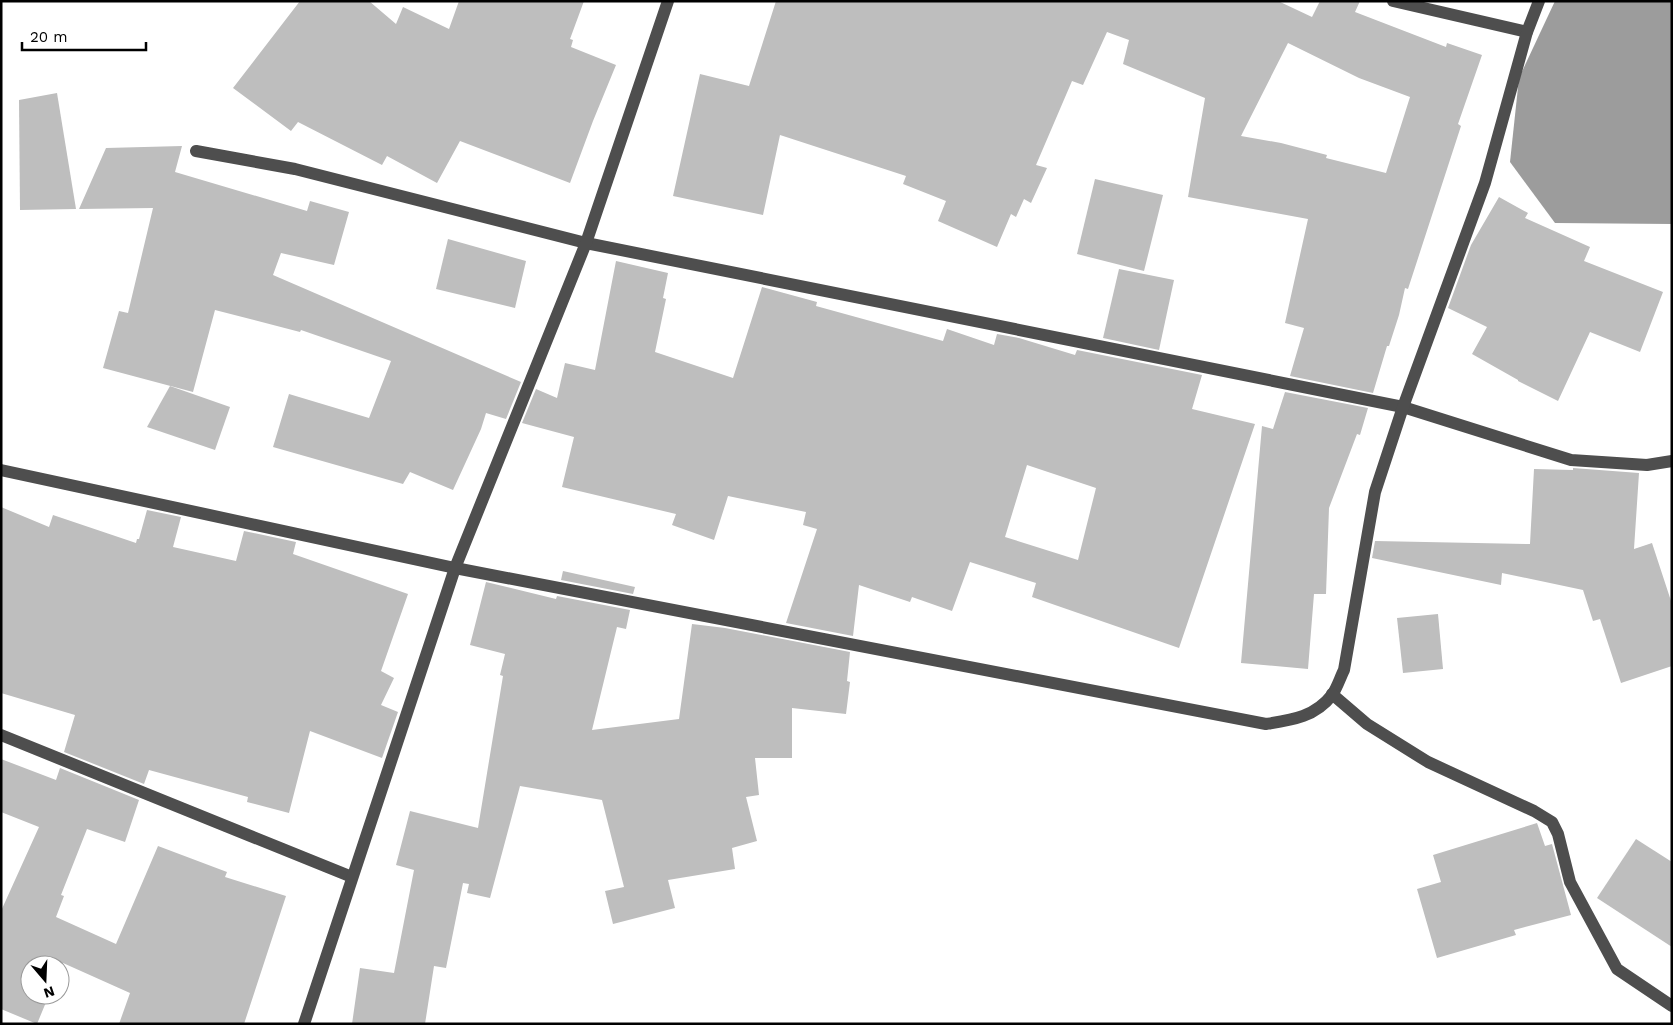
<svg xmlns="http://www.w3.org/2000/svg" width="1673" height="1025" font-family="'Work Sans',sans-serif">
<style>
.water{fill:#9c9c9c}
.building{fill:#bebebe;fill-rule:evenodd}
.lines{fill:none;stroke-linecap:round;stroke-linejoin:round}
.minor{stroke:#4e4e4e;stroke-width:12}
</style>
<rect width="100%" height="100%" fill="#fff"/>
<!-- water -->
<path class="water" d="M 1555,1 L 1672,1 L 1672,224 L 1555,223 L 1510,162 L 1519,78 Z"/>
<!-- building -->
<g class="building">
<path d="M 300,1 L 369,1 L 396,24 L 403,7 L 449,29 L 459,1 L 584,1 L 570,39 L 573,40 L 571,47 L 616,65 L 593,121 L 570,183 L 460,141 L 437,183 L 387,156 L 382,165 L 298,122 L 291,131 L 233,88 Z"/>
<path d="M 776,1 L 1278,1 L 1312,17 L 1320,1 L 1360,1 L 1355,12 L 1446,47 L 1447,43 L 1482,55 L 1458,124 L 1461,126 L 1408,289 L 1405,288 L 1399,315 L 1389,346 L 1387,346 L 1373,393 L 1290,376 L 1304,328 L 1285,323 L 1308,219 L 1188,197 L 1205,98 L 1123,64 L 1129,40 L 1107,32 L 1083,85 L 1072,81 L 1036,165 L 1047,168 L 1031,203 L 1024,199 L 1016,217 L 1011,214 L 997,247 L 938,221 L 946,201 L 903,184 L 906,176 L 780,135 L 763,215 L 673,196 L 700,74 L 749,86 ZM 1288,43 L 1359,78 L 1410,97 L 1386,173 L 1326,158 L 1327,155 L 1281,143 L 1241,136 Z"/>
<path d="M 57,93 L 76,209 L 20,210 L 19,100 Z"/>
<path d="M 182,146 L 175,172 L 307,211 L 310,201 L 349,212 L 334,265 L 281,253 L 273,275 L 521,382 L 506,419 L 486,413 L 481,429 L 453,490 L 410,472 L 403,484 L 273,447 L 289,394 L 369,418 L 391,361 L 301,330 L 300,332 L 215,310 L 193,392 L 103,368 L 119,311 L 128,313 L 153,208 L 79,209 L 106,148 Z"/>
<path d="M 1095,179 L 1163,195 L 1144,271 L 1077,254 Z"/>
<path d="M 1499,197 L 1528,213 L 1525,218 L 1590,247 L 1584,261 L 1663,292 L 1640,352 L 1590,332 L 1558,401 L 1518,381 L 1518,380 L 1472,354 L 1487,327 L 1448,308 L 1471,245 Z"/>
<path d="M 448,239 L 526,261 L 515,308 L 436,289 Z"/>
<path d="M 616,261 L 668,273 L 663,298 L 666,299 L 655,352 L 733,378 L 762,287 L 817,302 L 816,306 L 943,341 L 947,329 L 994,345 L 997,334 L 1019,338 L 1075,355 L 1077,350 L 1202,375 L 1192,409 L 1255,424 L 1179,648 L 1032,597 L 1036,583 L 970,562 L 952,611 L 912,597 L 910,602 L 859,585 L 853,636 L 786,623 L 817,529 L 803,525 L 806,512 L 728,496 L 714,540 L 672,525 L 676,514 L 562,487 L 574,437 L 522,423 L 536,389 L 557,398 L 565,363 L 595,370 ZM 1027,465 L 1096,488 L 1078,560 L 1005,537 Z"/>
<path d="M 1119,269 L 1174,280 L 1159,350 L 1103,338 Z"/>
<path d="M 170,386 L 230,407 L 215,450 L 147,427 Z"/>
<path d="M 1285,392 L 1368,408 L 1360,435 L 1357,434 L 1329,508 L 1326,594 L 1314,594 L 1308,669 L 1241,663 L 1262,426 L 1273,429 Z"/>
<path d="M 1573,468 L 1639,473 L 1634,549 L 1652,543 L 1672,604 L 1672,666 L 1621,683 L 1600,619 L 1593,621 L 1583,590 L 1502,573 L 1501,585 L 1372,558 L 1375,541 L 1530,544 L 1534,469 L 1573,470 Z"/>
<path d="M 1,507 L 49,527 L 53,515 L 136,543 L 137,539 L 139,539 L 147,510 L 181,517 L 173,547 L 236,561 L 244,531 L 296,542 L 293,554 L 408,594 L 381,671 L 394,678 L 381,705 L 398,712 L 382,758 L 310,731 L 289,813 L 247,802 L 248,797 L 149,770 L 144,784 L 64,752 L 75,715 L 1,693 Z"/>
<path d="M 563,571 L 635,587 L 633,594 L 561,580 Z"/>
<path d="M 486,582 L 556,599 L 557,596 L 630,610 L 626,629 L 617,627 L 592,730 L 679,719 L 692,624 L 725,628 L 850,652 L 847,681 L 850,682 L 846,714 L 792,708 L 792,758 L 755,758 L 759,795 L 746,797 L 757,841 L 732,848 L 735,869 L 668,880 L 675,908 L 613,924 L 605,891 L 624,887 L 602,800 L 520,786 L 490,898 L 467,893 L 469,884 L 463,883 L 446,968 L 434,966 L 425,1024 L 352,1024 L 360,968 L 394,973 L 414,870 L 396,865 L 410,811 L 478,828 L 503,676 L 500,675 L 505,654 L 470,645 Z"/>
<path d="M 1438,614 L 1443,669 L 1403,673 L 1397,618 Z"/>
<path d="M 1,759 L 56,780 L 60,768 L 139,800 L 125,842 L 87,829 L 61,895 L 64,896 L 56,917 L 116,944 L 158,846 L 227,872 L 225,877 L 286,896 L 244,1024 L 119,1024 L 130,993 L 63,963 L 60,969 L 60,965 L 30,965 L 30,995 L 49,995 L 37,1024 L 1,1009 L 1,911 L 39,827 L 1,812 Z"/>
<path d="M 1537,823 L 1545,846 L 1552,844 L 1571,915 L 1514,930 L 1516,935 L 1437,958 L 1417,889 L 1441,882 L 1433,855 Z"/>
<path d="M 1636,839 L 1672,862 L 1672,947 L 1597,898 Z"/>
</g>
<g class="lines">
<!-- minor -->
<g class="minor">
<path d="M 1393,1 L 1527,32"/>
<path d="M 196,151 L 295,169 L 586,243 L 1403,407 L 1571,460 L 1647,465 L 1672,461"/>
<path d="M 1,470 L 455,568 L 1266,724 C 1292,720 1315,717 1332,695 C 1337,688 1340,678 1344,670 L 1375,492 L 1403,407 L 1485,183 L 1527,32 L 1539,1"/>
<path d="M 1332,694 L 1367,724 L 1428,762 L 1534,811 L 1552,822 L 1558,834 L 1570,882 L 1617,969 L 1672,1006"/>
<path d="M 1,735 L 352,877"/>
<path d="M 304,1024 L 455,568 L 586,243 L 668,1"/>
</g>
</g>
<!-- border -->
<rect width="1673" height="1025" fill="none" stroke="#000000" stroke-width="5"/>
<!-- north arrow -->
<g transform="translate(45 980) rotate(161)"><circle r="24" fill="#ffffff" stroke="#999999"/>
<path d="M0-4L9 19L0 12L-9 19Z" fill="#000000"/>
<text y="-8" font-size="14" font-weight="bold" text-anchor="middle" fill="#000000">N</text>
</g>
<!-- scale -->
<path d="M22 42v8h124v-8" fill="none" stroke="#000000" stroke-width="2.5"/>
<text x="30" y="42" font-size="15" fill="#000000" stroke="#ffffff" stroke-width="4" paint-order="stroke">20 m</text>
</svg>
